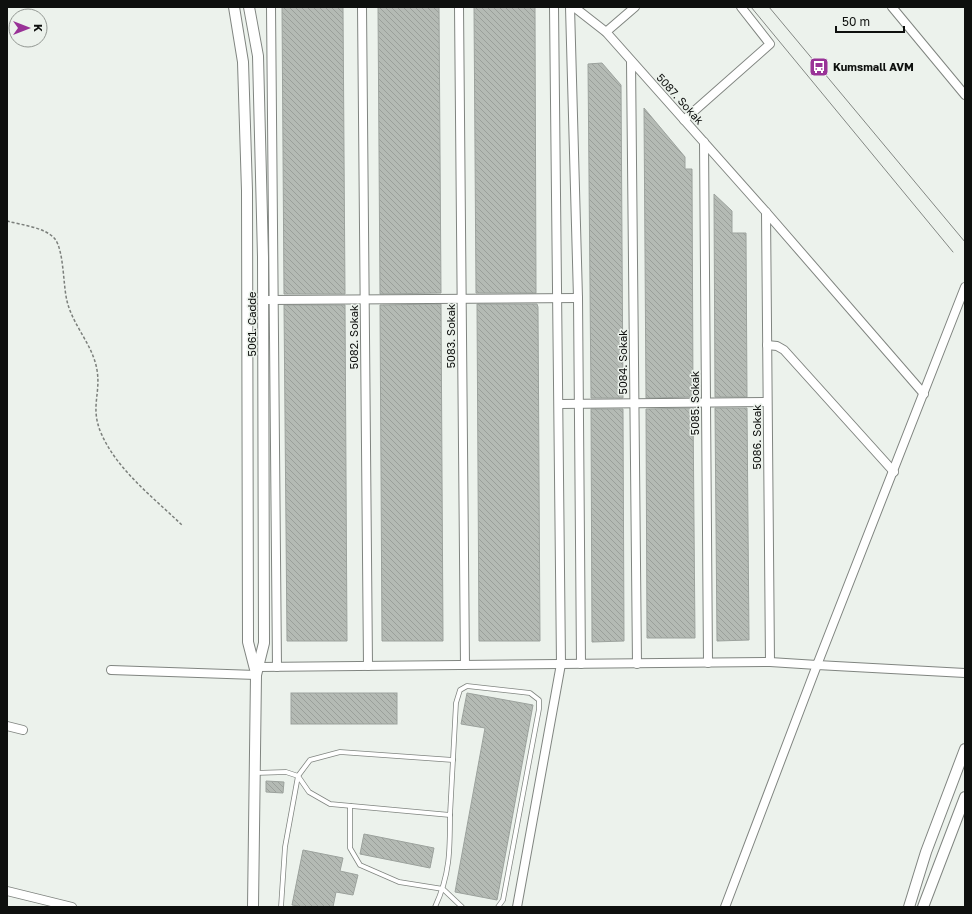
<svg xmlns="http://www.w3.org/2000/svg" width="972" height="914" font-family="'Golos Text',sans-serif">
<style>
.building{fill:url(#building-back-hatch);stroke:#9ca29d}
.lines{fill:none;stroke-linecap:round;stroke-linejoin:round}
.service-casing{stroke:#808580;stroke-width:5.5}
.minor-casing{stroke:#808580;stroke-width:10}
.tertiary-casing{stroke:#808580;stroke-width:12}
.path{stroke:#7b7f7b;stroke-width:1.5;stroke-dasharray:3 2;stroke-linecap:butt}
.service{stroke:#fff;stroke-width:4}
.minor{stroke:#fff;stroke-width:8}
.tertiary{stroke:#fff;stroke-width:10}
.tram{stroke:#848884;stroke-width:1}
.labels{text-anchor:middle;stroke-width:3;stroke-linejoin:round;paint-order:stroke}
.poi-label{font-size:11px;font-weight:bold;fill:#0e100e;stroke:#ecf2ec;text-anchor:start}
.street-label{font-size:11px;fill:#0e100e;stroke:#ecf2ec}
</style>
<defs>
<pattern id="building-back-hatch" width="6" height="6" patternUnits="userSpaceOnUse"><rect width="6" height="6" fill="#b4bab4"/><path d="M-1 5l2 2M0 0l6 6M5-1l2 2" fill="none" stroke="#9a9f9a"/></pattern>
</defs>
<rect width="100%" height="100%" fill="#ecf2ec"/>
<!-- building -->
<g class="building">
<path d="M 282,7 L 343,7 L 345,294 L 284,294 Z"/>
<path d="M 378,7 L 439,7 L 441,293 L 380,294 Z"/>
<path d="M 474,7 L 535,7 L 536,293 L 476,293 Z"/>
<path d="M 602,63 L 621,85 L 623,398 L 591,398 L 588,64 Z"/>
<path d="M 644,108 L 685,157 L 685,169 L 692,169 L 693,397 L 646,398 Z"/>
<path d="M 714,194 L 732,211 L 732,233 L 746,233 L 747,397 L 715,397 Z"/>
<path d="M 441,304 L 443,641 L 382,641 L 380,305 Z"/>
<path d="M 477,304 L 537,304 L 538,307 L 540,641 L 479,641 Z"/>
<path d="M 284,305 L 345,305 L 347,641 L 287,641 Z"/>
<path d="M 693,408 L 695,638 L 647,638 L 646,409 Z"/>
<path d="M 715,408 L 747,408 L 749,640 L 717,641 Z"/>
<path d="M 591,409 L 623,409 L 624,641 L 592,642 Z"/>
<rect x="291" y="693" width="106" height="31"/>
<path d="M 467,693 L 533,705 L 497,900 L 455,892 L 485,728 L 461,724 Z"/>
<path d="M 266,781 L 284,782 L 283,793 L 266,792 Z"/>
<path d="M 364,834 L 434,848 L 430,868 L 360,854 Z"/>
<path d="M 303,850 L 343,858 L 340,871 L 358,875 L 353,895 L 336,892 L 333,907 L 303,907 L 292,905 Z"/>
</g>
<g class="lines">
<defs>
<g id="service">
<path d="M 255,773 L 286,772 L 298,776 L 309,792 L 330,804 L 450,815 L 456,703 L 460,690 L 467,686 L 530,693 L 539,700 L 539,709 L 503,900 L 498,907"/>
<path d="M 350,806 L 350,848 L 360,865 L 399,882 L 443,889 L 462,907"/>
<path d="M 281,907 L 285,847 L 298,776 L 310,760 L 340,752 L 453,760"/>
<path d="M 435,907 C 450,875 450,850 450,815"/>
</g>
<g id="minor">
<path d="M 271,7 L 277,667"/>
<path d="M 362,7 L 368,666"/>
<path d="M 459,7 L 465,665"/>
<path d="M 570,7 L 578,298 L 581,664"/>
<path d="M 574,7 L 606,32 L 766,212 L 924,394"/>
<path d="M 892,7 L 965,95"/>
<path d="M 606,32 L 635,7"/>
<path d="M 631,61 L 637,664"/>
<path d="M 684,120 L 770,44 L 741,7"/>
<path d="M 704,142 L 708,663"/>
<path d="M 766,212 L 770,662"/>
<path d="M 268,300 L 578,298"/>
<path d="M 767,345 L 777,346 L 784,350 L 894,472"/>
<path d="M 559,404 L 767,402"/>
<path d="M 258,667 L 770,662 L 817,665 L 965,287"/>
<path d="M 111,670 L 256,675"/>
<path d="M 7,726 L 23,730"/>
<path d="M 7,891 L 72,907"/>
<path d="M 517,907 L 561,664 L 554,7"/>
<path d="M 725,907 L 817,665 L 965,673"/>
</g>
<g id="tertiary">
<path d="M 234,7 L 243,62 L 247,191 L 248,642 L 256,673"/>
<path d="M 249,7 L 258,56 L 263,257 L 264,643 L 256,675 L 253,907"/>
<path d="M 909,907 L 926,852 L 965,749"/>
<path d="M 923,907 L 965,797"/>
</g>
</defs>
<!-- service casing -->
<use href="#service" class="service-casing"/>
<!-- minor casing -->
<use href="#minor" class="minor-casing"/>
<!-- tertiary casing -->
<use href="#tertiary" class="tertiary-casing"/>
<!-- path -->
<path class="path" d="M 7,221 C 21,225 45,227 55,239 C 64,251 63,285 67,301 C 73,326 93,345 97,370 C 101,394 90,407 101,433 C 117,470 154,498 183,526"/>
<!-- service -->
<use href="#service" class="service"/>
<!-- minor -->
<use href="#minor" class="minor"/>
<!-- tertiary -->
<use href="#tertiary" class="tertiary"/>
<!-- tram -->
<g class="tram">
<path d="M 751,7 L 953,252"/>
<path d="M 769,7 L 965,242"/>
</g>
</g>
<!-- icons -->
<defs>
<symbol id="bus-square" viewBox="-11 -11 22 22"><rect x="-9" y="-9" width="18" height="18" rx="4" fill="#993297" stroke="#ecf2ec"/><path d="M-5-6H5V4H4V6H2V4H-2V6H-4V4H-5ZM-3.5-4V0h7V-4ZM-3.5 1.2v1.5H-2V1.2ZM2 1.2v1.5H3.5V1.2Z" fill="#fff"/></symbol>
</defs>
<g fill-rule="evenodd">
<use href="#bus-square" x="808" y="56" width="22" height="22"/>
</g>
<g class="labels">
<!-- poi labels -->
<g class="poi-label">
<text x="833" y="71">Kumsmall AVM</text>
</g>
<!-- street labels -->
<g class="street-label">
<text transform="translate(680 99) rotate(48)" y="4">5087. Sokak</text>
<text transform="translate(252 324) rotate(-90)" y="4">5061. Cadde</text>
<text transform="translate(451 336) rotate(-90)" y="4">5083. Sokak</text>
<text transform="translate(354 337) rotate(-90)" y="4">5082. Sokak</text>
<text transform="translate(623 362) rotate(-90)" y="4">5084. Sokak</text>
<text transform="translate(695 403) rotate(-90)" y="4">5085. Sokak</text>
<text transform="translate(757 437) rotate(-90)" y="4">5086. Sokak</text>
</g>
</g>
<!-- border -->
<rect width="972" height="914" fill="none" stroke="#0e100e" stroke-width="16"/>
<!-- north arrow -->
<g transform="translate(28 28) rotate(90)"><circle r="19" fill="#ecf2ec" stroke="#939893"/>
<path d="M0-3L7 15L0 10L-7 15Z" fill="#993297"/>
<text y="-6" font-size="11" font-weight="bold" text-anchor="middle" fill="#0e100e">K</text>
</g>
<!-- scale -->
<path d="M836 26v6h68v-6" fill="none" stroke="#0e100e" stroke-width="2"/>
<text x="842" y="26" font-size="12" fill="#0e100e" stroke="#ecf2ec" stroke-width="3" paint-order="stroke">50 m</text>
</svg>
